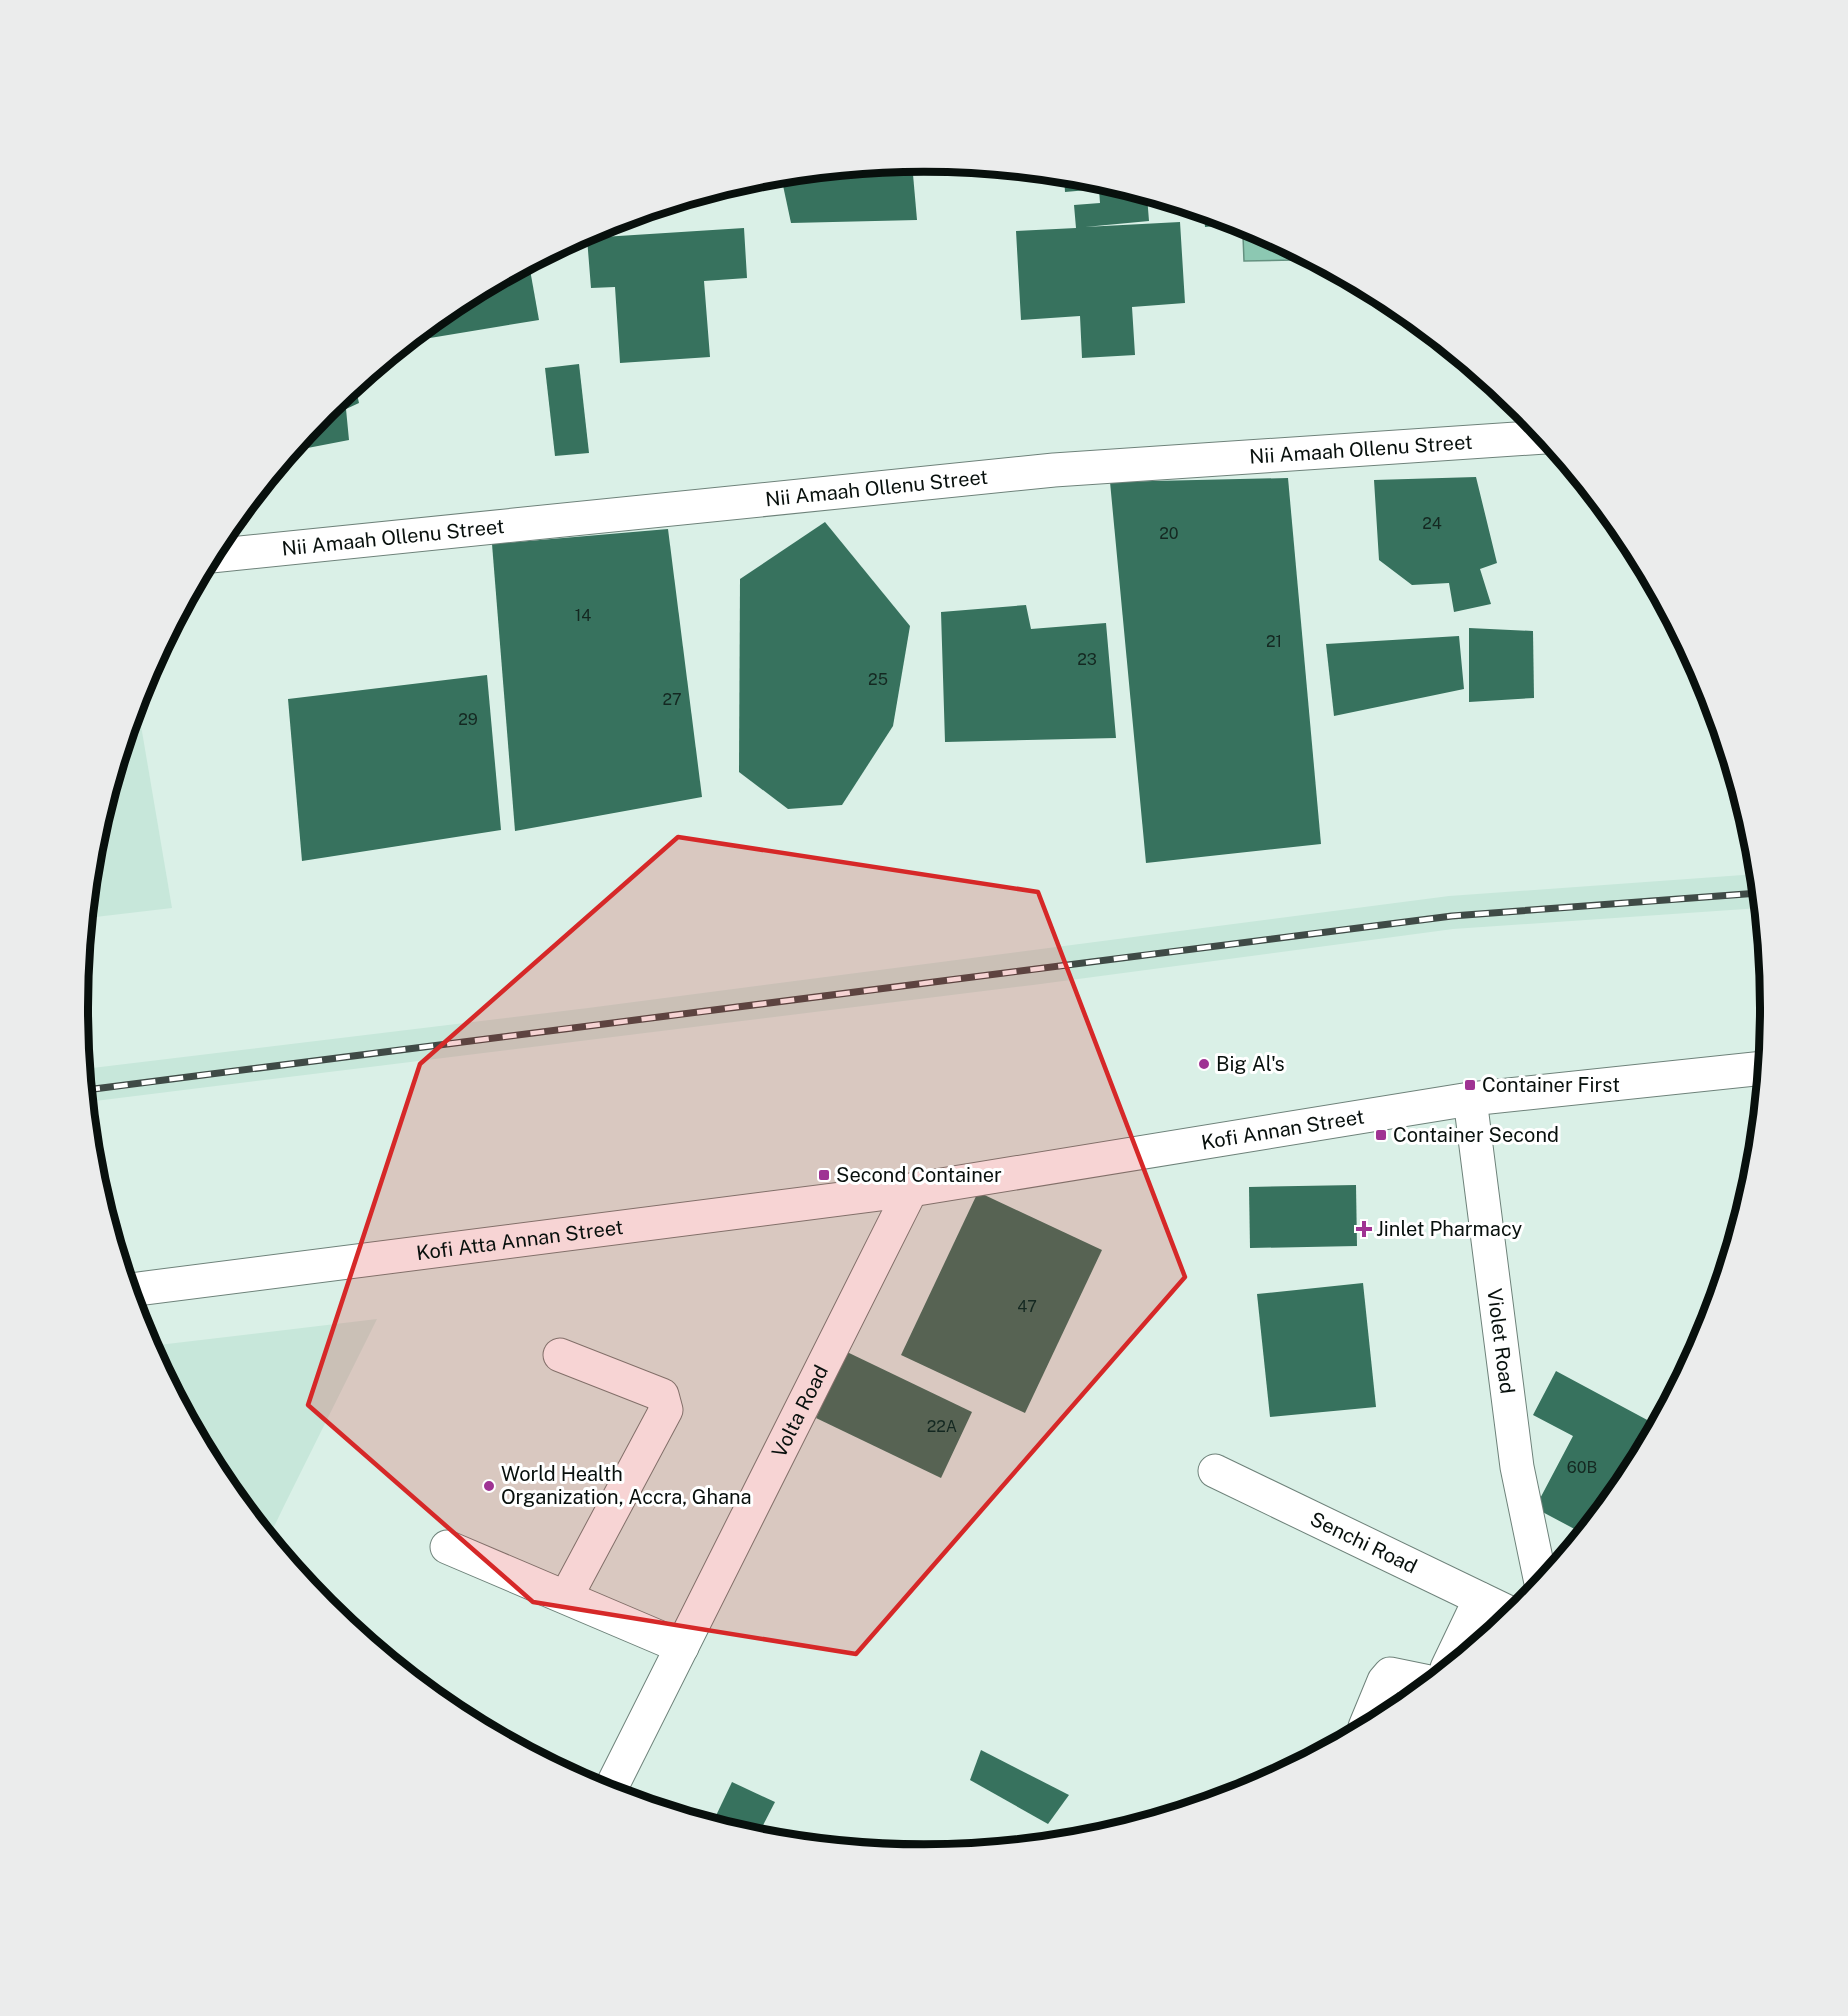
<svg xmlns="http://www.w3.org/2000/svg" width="1848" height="2016" font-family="'Public Sans',sans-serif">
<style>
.built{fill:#c7e7da}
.water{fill:#8cc8b2;stroke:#649180;stroke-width:1.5}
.building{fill:#37725e}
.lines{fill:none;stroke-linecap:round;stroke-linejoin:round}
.minor-casing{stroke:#6e827a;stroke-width:35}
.minor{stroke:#fff;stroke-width:33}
.rail-casing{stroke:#3f4a46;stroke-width:7}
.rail{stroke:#fff;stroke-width:4.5;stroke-dasharray:14;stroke-linecap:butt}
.marked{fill:#d62828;fill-opacity:0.2;stroke:#d62828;stroke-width:4.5;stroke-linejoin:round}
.poi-dot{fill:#9f3393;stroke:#fff;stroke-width:2}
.labels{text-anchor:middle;stroke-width:6;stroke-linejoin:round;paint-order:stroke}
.number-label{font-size:16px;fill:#142821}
.street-label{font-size:20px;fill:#08100d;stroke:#fff}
.poi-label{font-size:20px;fill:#08100d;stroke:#fff;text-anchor:start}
.rim{fill:none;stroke:#08100d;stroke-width:8}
</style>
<rect width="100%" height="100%" fill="#daf0e7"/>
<!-- built -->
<g class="built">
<path d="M 137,702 L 172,908 L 87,918 L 94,843 Z"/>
<path d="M 1757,874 L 1760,908 L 1453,929 L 1033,985 L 87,1102 L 84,1069 L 588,1008 L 1449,896 Z"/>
<path d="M 377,1319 L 284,1506 L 269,1537 L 220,1478 L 150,1346 Z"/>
</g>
<!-- water -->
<path class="water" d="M 1243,236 L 1266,236 L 1292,250 L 1293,260 L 1244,261 Z"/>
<!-- building -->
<g class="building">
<path d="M 912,163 L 917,220 L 791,223 L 781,176 Z"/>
<path d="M 1064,176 L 1089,178 L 1147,196 L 1149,221 L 1085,227 L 1180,222 L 1185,303 L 1132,307 L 1135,355 L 1082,358 L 1080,316 L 1021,320 L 1016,231 L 1076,228 L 1074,205 L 1100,203 L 1099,189 L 1065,192 Z"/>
<path d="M 1204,213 L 1238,224 L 1205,227 Z"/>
<path d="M 744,228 L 747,278 L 704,281 L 710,357 L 620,363 L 615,287 L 591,288 L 587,238 Z"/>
<path d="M 529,264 L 539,320 L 430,338 L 428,326 L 454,304 Z"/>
<path d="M 579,364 L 589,453 L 555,456 L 545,368 Z"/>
<path d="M 355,385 L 359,403 L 346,409 L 349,440 L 292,451 L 326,410 Z"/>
<path d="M 1476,477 L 1497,563 L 1480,569 L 1491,604 L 1454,612 L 1449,583 L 1412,585 L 1379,560 L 1374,480 Z"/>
<path d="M 1288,478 L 1321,844 L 1146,863 L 1110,482 Z"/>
<path d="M 825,522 L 910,626 L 893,726 L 842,805 L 788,809 L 739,772 L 740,579 Z"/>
<path d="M 668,529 L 702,797 L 515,831 L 492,544 Z"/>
<path d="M 1026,605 L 1031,629 L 1106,623 L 1116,738 L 945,742 L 941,612 Z"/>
<path d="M 1469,628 L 1533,631 L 1534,698 L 1469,702 Z"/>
<path d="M 1459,636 L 1464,689 L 1334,716 L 1326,644 Z"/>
<path d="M 487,675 L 501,830 L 302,861 L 288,699 Z"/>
<path d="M 1356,1185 L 1357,1246 L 1250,1248 L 1249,1187 Z"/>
<path d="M 978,1192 L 1102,1250 L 1025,1413 L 901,1355 Z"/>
<path d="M 1363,1283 L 1376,1407 L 1270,1417 L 1257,1294 Z"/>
<path d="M 847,1352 L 972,1412 L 941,1478 L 816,1418 Z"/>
<path d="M 1556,1371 L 1651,1422 L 1612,1497 L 1582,1533 L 1535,1508 L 1573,1436 L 1533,1415 Z"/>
<path d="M 981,1750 L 1069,1795 L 1048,1824 L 970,1780 Z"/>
<path d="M 732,1782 L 775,1802 L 757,1837 L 712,1824 Z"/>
</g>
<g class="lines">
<defs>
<g id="minor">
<path id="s1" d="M 211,556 L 1054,470 L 1545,437"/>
<path id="s2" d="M 1470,1099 L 1517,1467 L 1541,1583"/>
<path id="s3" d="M 130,1290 L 911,1190 L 1470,1099 L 1764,1068"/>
<path d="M 560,1355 L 662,1395 L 666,1410 L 566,1597"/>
<path id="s4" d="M 1215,1471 L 1512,1614"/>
<path d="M 447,1547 L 682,1647"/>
<path d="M 1447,1668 L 1480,1599"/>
<path d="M 1365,1727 L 1384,1681 L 1390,1674 L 1429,1682"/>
<path id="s5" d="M 609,1792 L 911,1190"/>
</g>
</defs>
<!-- minor casing -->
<use href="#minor" class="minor-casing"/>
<!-- minor -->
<use href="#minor" class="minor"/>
<defs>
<path id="rail" d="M 86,1090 L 1452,916 L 1759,893"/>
</defs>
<!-- rail casing -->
<use href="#rail" class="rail-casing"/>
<!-- rail -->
<use href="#rail" class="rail"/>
</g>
<!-- marked area -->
<path class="marked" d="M 678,837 L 1038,892 L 1185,1277 L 856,1654 L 533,1602 L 308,1405 L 420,1064 Z"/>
<!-- markers -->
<g class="poi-dot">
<circle cx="1204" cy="1064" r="6"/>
<rect x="1464" y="1079" width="12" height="12" rx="3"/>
<rect x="1375" y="1129" width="12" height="12" rx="3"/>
<rect x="818" y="1169" width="12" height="12" rx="3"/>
<path d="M1361 1220h6v6h6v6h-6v6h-6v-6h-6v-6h6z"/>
<circle cx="489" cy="1486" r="6"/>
</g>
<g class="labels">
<!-- number labels -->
<g class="number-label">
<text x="1432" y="529">24</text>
<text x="1169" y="539">20</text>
<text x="583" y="621">14</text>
<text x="1274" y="647">21</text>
<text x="1087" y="665">23</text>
<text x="878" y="685">25</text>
<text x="672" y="705">27</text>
<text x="468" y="725">29</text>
<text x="1027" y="1312">47</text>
<text x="942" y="1432">22A</text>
<text x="1582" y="1473">60B</text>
</g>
<!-- street labels -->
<g class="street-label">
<text dy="7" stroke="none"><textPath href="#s1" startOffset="1155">Nii Amaah Ollenu Street</textPath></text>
<text dy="7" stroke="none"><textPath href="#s1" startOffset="669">Nii Amaah Ollenu Street</textPath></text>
<text dy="7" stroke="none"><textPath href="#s1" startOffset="183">Nii Amaah Ollenu Street</textPath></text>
<text dy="7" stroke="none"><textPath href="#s3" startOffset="1164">Kofi Annan Street</textPath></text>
<text dy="7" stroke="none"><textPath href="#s3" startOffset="393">Kofi Atta Annan Street</textPath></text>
<text dy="7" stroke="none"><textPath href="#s2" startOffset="244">Violet Road</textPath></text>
<text dy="7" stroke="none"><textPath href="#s5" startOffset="426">Volta Road</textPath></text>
<text dy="7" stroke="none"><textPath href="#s4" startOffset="165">Senchi Road</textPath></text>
</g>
<!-- poi labels -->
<g class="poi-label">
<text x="1216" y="1071">Big Al's</text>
<text x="1482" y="1092">Container First</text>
<text x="1393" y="1142">Container Second</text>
<text x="836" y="1182">Second Container</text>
<text x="1376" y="1236">Jinlet Pharmacy</text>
<text x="501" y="1481">World Health<tspan x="501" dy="23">Organization, Accra, Ghana</tspan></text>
</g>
</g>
<!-- crop -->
<path d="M0 0H1848V2016H0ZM88 1008a836 836 0 1 1 1672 0a836 836 0 1 1-1672 0Z" fill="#ebecec" fill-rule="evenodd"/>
<path class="rim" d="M88 1008a836 836 0 1 1 1672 0a836 836 0 1 1-1672 0Z"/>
</svg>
